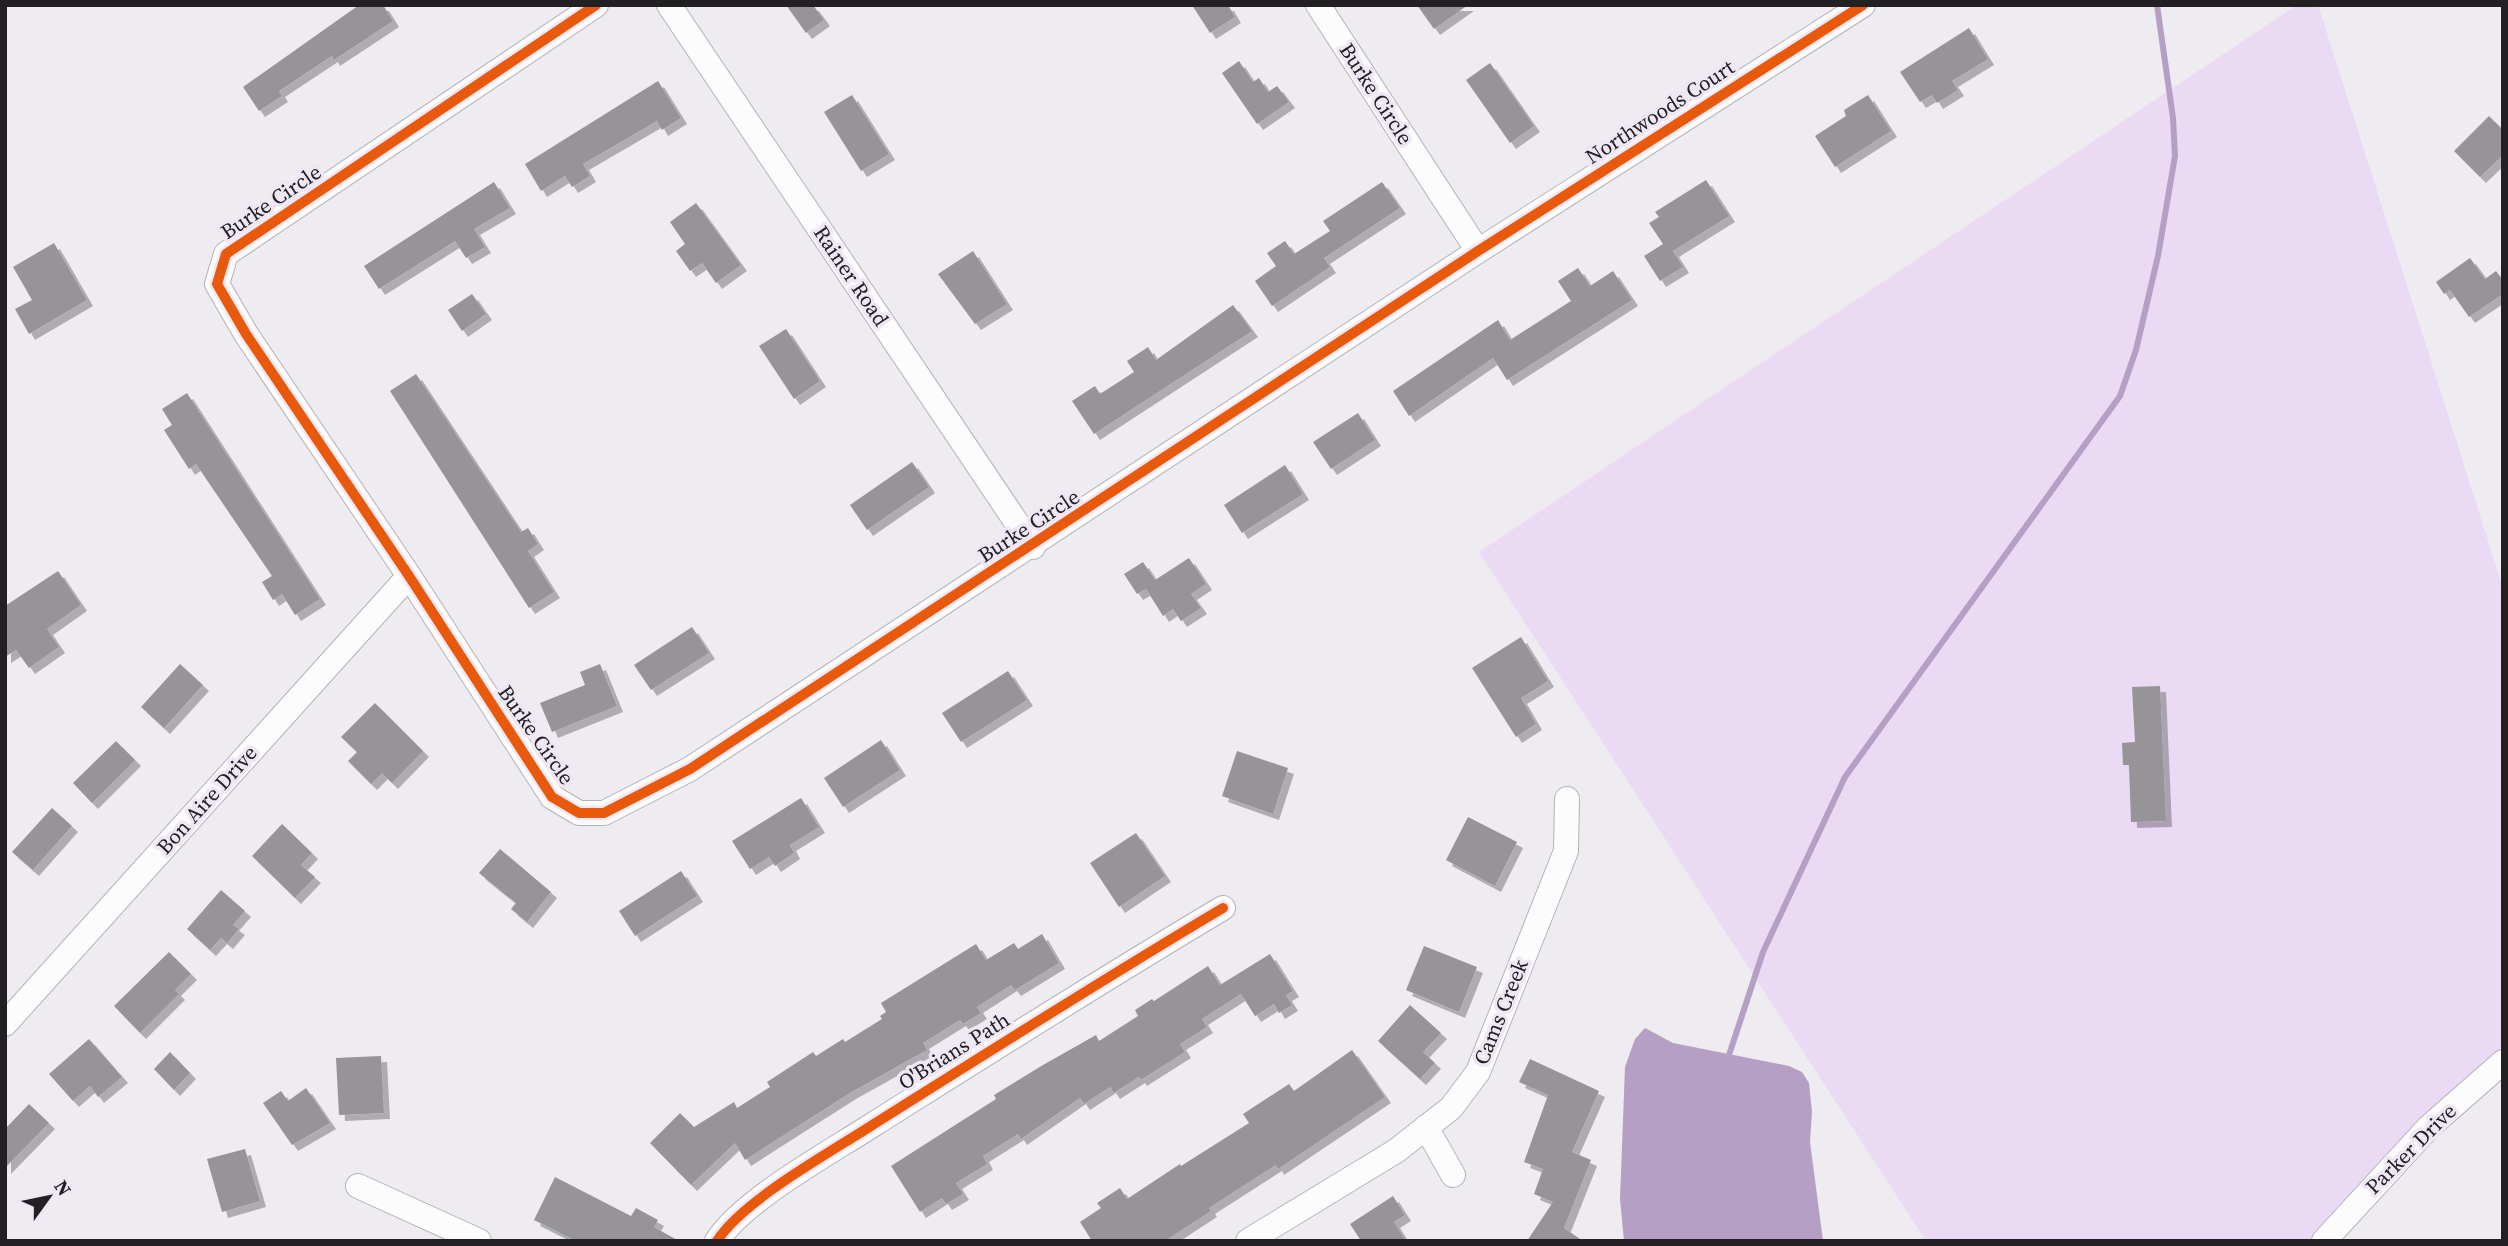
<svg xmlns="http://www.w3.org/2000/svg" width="2508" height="1246" font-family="'Source Serif 4',serif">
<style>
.green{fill:#eadaf4}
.water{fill:#b69fc4}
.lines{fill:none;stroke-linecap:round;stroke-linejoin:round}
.stream{stroke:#b69fc4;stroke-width:6}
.building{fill:#979498;filter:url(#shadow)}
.minor-casing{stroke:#b4b2b7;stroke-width:26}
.minor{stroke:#fcfcfd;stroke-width:24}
.cycleway-casing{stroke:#efe8f4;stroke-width:15}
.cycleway{stroke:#e8590c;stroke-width:10}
.labels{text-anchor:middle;stroke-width:7;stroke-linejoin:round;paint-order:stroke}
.street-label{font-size:21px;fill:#232024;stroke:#efe8f4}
</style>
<defs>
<filter id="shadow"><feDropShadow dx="6" dy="6" stdDeviation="0" flood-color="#0004"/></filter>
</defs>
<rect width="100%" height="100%" fill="#eeebf1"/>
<!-- green -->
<path class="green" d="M 2297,5 L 2318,5 L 2503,588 L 2503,1080 L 2425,1136 L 2331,1241 L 1926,1241 L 1479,552 Z"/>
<!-- water -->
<path class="water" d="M 1645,1028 L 1673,1043 L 1789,1066 L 1802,1072 L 1809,1083 L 1812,1112 L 1810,1142 L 1823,1241 L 1624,1241 L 1620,1199 L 1625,1067 L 1635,1039 Z"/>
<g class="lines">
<!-- stream -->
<path class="stream" d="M 1729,1055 L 1763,952 L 1845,777 L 2120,396 L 2136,350 L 2158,256 L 2175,156 L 2173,118 L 2157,5"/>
</g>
<!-- building -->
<g class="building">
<path d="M 359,5 L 383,5 L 393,21 L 334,60 L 332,56 L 279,91 L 282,96 L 259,111 L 243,87 Z"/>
<path d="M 786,5 L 813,5 L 824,20 L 806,33 Z"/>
<path d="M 1192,5 L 1228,5 L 1235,17 L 1210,33 Z"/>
<path d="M 1417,5 L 1468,5 L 1434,29 Z"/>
<path d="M 1969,28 L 1988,59 L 1952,81 L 1958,90 L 1937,103 L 1932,95 L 1920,102 L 1900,72 Z"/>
<path d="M 1239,61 L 1253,82 L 1259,78 L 1268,92 L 1277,86 L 1289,102 L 1257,124 L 1222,73 Z"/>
<path d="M 1490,63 L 1534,126 L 1510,143 L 1466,80 Z"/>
<path d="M 658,81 L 681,118 L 662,130 L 657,121 L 583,164 L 590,176 L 572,187 L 565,176 L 541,191 L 525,164 Z"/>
<path d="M 852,95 L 889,154 L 861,171 L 824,112 Z"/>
<path d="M 1868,95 L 1891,131 L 1835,167 L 1815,136 L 1846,116 L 1844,110 Z"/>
<path d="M 2489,116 L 2503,130 L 2503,155 L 2480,177 L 2454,151 Z"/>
<path d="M 1706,180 L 1729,216 L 1673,251 L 1683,267 L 1660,281 L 1644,256 L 1663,244 L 1649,223 L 1659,217 L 1655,212 Z"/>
<path d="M 494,182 L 510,208 L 474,229 L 485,247 L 466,258 L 455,241 L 379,289 L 364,266 Z"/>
<path d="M 1382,182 L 1400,208 L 1324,258 L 1330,267 L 1272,306 L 1255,281 L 1276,266 L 1267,253 L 1285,241 L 1294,254 L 1330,231 L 1323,221 Z"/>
<path d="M 696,203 L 741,265 L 716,283 L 702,263 L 690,271 L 676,251 L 685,244 L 670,222 Z"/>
<path d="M 54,243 L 87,300 L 29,334 L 15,309 L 32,300 L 13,267 Z"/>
<path d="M 973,251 L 1007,304 L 975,324 L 938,274 Z"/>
<path d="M 2470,258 L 2485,279 L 2496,271 L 2503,280 L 2503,294 L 2469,317 L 2450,290 L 2444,294 L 2436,282 Z"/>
<path d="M 1578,268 L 1590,286 L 1613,271 L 1632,300 L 1507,380 L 1493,358 L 1409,416 L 1393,391 L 1498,320 L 1510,340 L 1571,301 L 1558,281 Z"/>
<path d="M 472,294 L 486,314 L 462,331 L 448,310 Z"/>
<path d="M 1233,305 L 1252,331 L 1094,434 L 1072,401 L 1095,386 L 1100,394 L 1134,372 L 1127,361 L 1148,347 L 1156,360 Z"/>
<path d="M 786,329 L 820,381 L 794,399 L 759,346 Z"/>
<path d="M 416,374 L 521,532 L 528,528 L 538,544 L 528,551 L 554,592 L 529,608 L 390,391 Z"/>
<path d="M 187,393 L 320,599 L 295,615 L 282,594 L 273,600 L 262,582 L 272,576 L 196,464 L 189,469 L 164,430 L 172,425 L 162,409 Z"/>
<path d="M 1358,413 L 1375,440 L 1331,469 L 1313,442 Z"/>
<path d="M 912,462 L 929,487 L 867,530 L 850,505 Z"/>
<path d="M 1285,465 L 1303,494 L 1242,533 L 1224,505 Z"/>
<path d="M 1189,558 L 1206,584 L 1191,594 L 1201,608 L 1181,621 L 1173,609 L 1163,616 L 1146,589 L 1137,594 L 1124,574 L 1143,562 L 1155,580 Z"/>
<path d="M 58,571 L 81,605 L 47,629 L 59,647 L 29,668 L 16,650 L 5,657 L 5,606 Z"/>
<path d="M 692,627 L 709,653 L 651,690 L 634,665 Z"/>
<path d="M 1521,637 L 1548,681 L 1521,698 L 1536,724 L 1516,737 L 1472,668 Z"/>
<path d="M 180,664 L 203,685 L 164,728 L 141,707 Z"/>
<path d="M 600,664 L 617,706 L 552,732 L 540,703 L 585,685 L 580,672 Z"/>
<path d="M 1008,671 L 1027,700 L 961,742 L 942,713 Z"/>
<path d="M 2160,686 L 2166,821 L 2131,822 L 2129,765 L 2123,765 L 2122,743 L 2135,742 L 2132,687 Z"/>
<path d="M 375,703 L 423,751 L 392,783 L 382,773 L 371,784 L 348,761 L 357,752 L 341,737 Z"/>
<path d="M 881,740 L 900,770 L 843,807 L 824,778 Z"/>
<path d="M 116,741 L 135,760 L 92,803 L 73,783 Z"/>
<path d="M 1237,751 L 1288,768 L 1273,814 L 1222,796 Z"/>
<path d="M 801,798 L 819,827 L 790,845 L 794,853 L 775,866 L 769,857 L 750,869 L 732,841 Z"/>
<path d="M 52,808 L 72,826 L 33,870 L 12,852 Z"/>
<path d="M 1468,817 L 1517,842 L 1495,886 L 1446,860 Z"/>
<path d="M 282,824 L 312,853 L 301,865 L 315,877 L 295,898 L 252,856 Z"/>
<path d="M 1136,833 L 1165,876 L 1119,907 L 1090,863 Z"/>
<path d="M 500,849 L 551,892 L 527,922 L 511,909 L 516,903 L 479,873 Z"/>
<path d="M 681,871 L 697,896 L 635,936 L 619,911 Z"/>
<path d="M 221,890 L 245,911 L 233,925 L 239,929 L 227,943 L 221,938 L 210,950 L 187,929 Z"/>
<path d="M 1042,934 L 1059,963 L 1015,990 L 1011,985 L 977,1007 L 981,1013 L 963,1024 L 960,1020 L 923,1043 L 927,1050 L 850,1093 L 745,1160 L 735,1143 L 691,1185 L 650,1143 L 680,1113 L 694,1127 L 734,1102 L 737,1108 L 770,1087 L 767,1082 L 813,1052 L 816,1056 L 843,1039 L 845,1042 L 882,1019 L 880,1016 L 886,1012 L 881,1003 L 976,944 L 986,960 L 1014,943 L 1018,949 Z"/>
<path d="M 1424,946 L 1477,967 L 1459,1012 L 1406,990 Z"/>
<path d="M 169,952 L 191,974 L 175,990 L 179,994 L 140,1033 L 114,1006 Z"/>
<path d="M 1270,954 L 1293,991 L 1286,995 L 1292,1005 L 1279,1013 L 1274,1004 L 1255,1016 L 1241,994 L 1202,1019 L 1207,1027 L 1180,1044 L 1185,1052 L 1141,1080 L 1139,1077 L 1114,1093 L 1110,1087 L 1084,1104 L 1080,1098 L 1021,1139 L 1018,1134 L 983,1156 L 987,1164 L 956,1183 L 963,1194 L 946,1204 L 942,1198 L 920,1212 L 891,1166 L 996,1099 L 994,1095 L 1043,1065 L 1096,1035 L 1099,1041 L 1138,1016 L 1135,1010 L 1152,999 L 1154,1001 L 1208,966 L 1220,985 Z"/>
<path d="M 1410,1005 L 1441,1033 L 1423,1052 L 1435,1063 L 1420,1079 L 1378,1041 Z"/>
<path d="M 89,1039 L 122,1077 L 98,1097 L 90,1086 L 73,1101 L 49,1074 Z"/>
<path d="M 1352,1050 L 1385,1097 L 1278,1169 L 1276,1165 L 1209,1208 L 1211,1211 L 1165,1241 L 1092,1241 L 1080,1222 L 1101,1208 L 1097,1203 L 1120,1188 L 1127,1199 L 1180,1164 L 1181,1166 L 1249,1123 L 1243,1114 L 1289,1084 L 1294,1091 Z"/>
<path d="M 170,1052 L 190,1073 L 174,1090 L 154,1069 Z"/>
<path d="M 381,1056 L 384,1113 L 339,1115 L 336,1058 Z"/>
<path d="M 1530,1059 L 1599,1091 L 1572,1152 L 1591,1160 L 1564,1228 L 1583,1241 L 1527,1241 L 1553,1202 L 1534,1194 L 1543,1169 L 1524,1162 L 1548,1095 L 1519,1082 Z"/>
<path d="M 306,1088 L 330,1123 L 292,1145 L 263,1103 L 281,1091 L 288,1101 Z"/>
<path d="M 29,1104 L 49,1123 L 5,1168 L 5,1129 Z"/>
<path d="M 245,1149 L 260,1201 L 222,1212 L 207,1159 Z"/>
<path d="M 555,1177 L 631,1216 L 636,1208 L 658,1220 L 654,1227 L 679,1241 L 576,1241 L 534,1220 Z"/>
<path d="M 1393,1196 L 1405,1215 L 1394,1222 L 1406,1241 L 1361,1241 L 1350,1224 Z"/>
</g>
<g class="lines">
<defs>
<g id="minor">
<path d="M 596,5 L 226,254 L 217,284 L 246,334 L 409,576 L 552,797 L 579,813 L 604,813 L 690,769 L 1478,251 L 1863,5"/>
<path d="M 669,5 L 1033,547"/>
<path d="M 1318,5 L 1478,251"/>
<path d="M 5,1024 L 409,576"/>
<path d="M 1426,1127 L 1453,1175"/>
<path d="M 358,1186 L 479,1241"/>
<path d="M 717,1241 C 743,1200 831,1152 874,1124 C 990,1051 1105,978 1223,908"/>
<path d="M 1248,1241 L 1396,1151 L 1451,1108 L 1478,1072 L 1566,851 L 1567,799"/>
<path d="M 2324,1241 L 2429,1127 L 2503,1062"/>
</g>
</defs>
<!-- minor casing -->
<use href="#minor" class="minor-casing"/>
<!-- minor -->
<use href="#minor" class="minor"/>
<defs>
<g id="cycleway">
<path d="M 596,5 L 226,254 L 217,284 L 246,334 L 409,576 L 552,797 L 579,813 L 604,813 L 690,769 L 1478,251 L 1863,5"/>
<path d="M 717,1241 C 743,1200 831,1152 874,1124 C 990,1051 1105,978 1223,908"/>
</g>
</defs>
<!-- cycleway casing -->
<use href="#cycleway" class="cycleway-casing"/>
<!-- cycleway -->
<use href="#cycleway" class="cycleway"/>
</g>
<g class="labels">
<!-- street labels -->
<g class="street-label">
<text transform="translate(1376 94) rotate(57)" y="7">Burke Circle</text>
<text transform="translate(1660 112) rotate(-33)" y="7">Northwoods Court</text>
<text transform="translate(271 202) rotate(-34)" y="7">Burke Circle</text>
<text transform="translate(851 276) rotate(56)" y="7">Rainer Road</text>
<text transform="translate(1029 526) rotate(-33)" y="7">Burke Circle</text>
<text transform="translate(536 735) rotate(55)" y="7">Burke Circle</text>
<text transform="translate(207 800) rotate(-48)" y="7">Bon Aire Drive</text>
<text transform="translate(1501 1012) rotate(-68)" y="7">Cams Creek</text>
<text transform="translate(954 1051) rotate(-32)" y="7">O'Brians Path</text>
<text transform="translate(2411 1149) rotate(-45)" y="7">Parker Drive</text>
</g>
</g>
<!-- border -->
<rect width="2508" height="1246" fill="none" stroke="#232024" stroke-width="14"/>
<!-- north arrow -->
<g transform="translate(49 1197) rotate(57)" stroke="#efe8f4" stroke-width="5" paint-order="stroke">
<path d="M0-5L12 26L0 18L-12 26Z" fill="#232024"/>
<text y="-10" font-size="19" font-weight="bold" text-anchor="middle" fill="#232024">N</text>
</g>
</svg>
